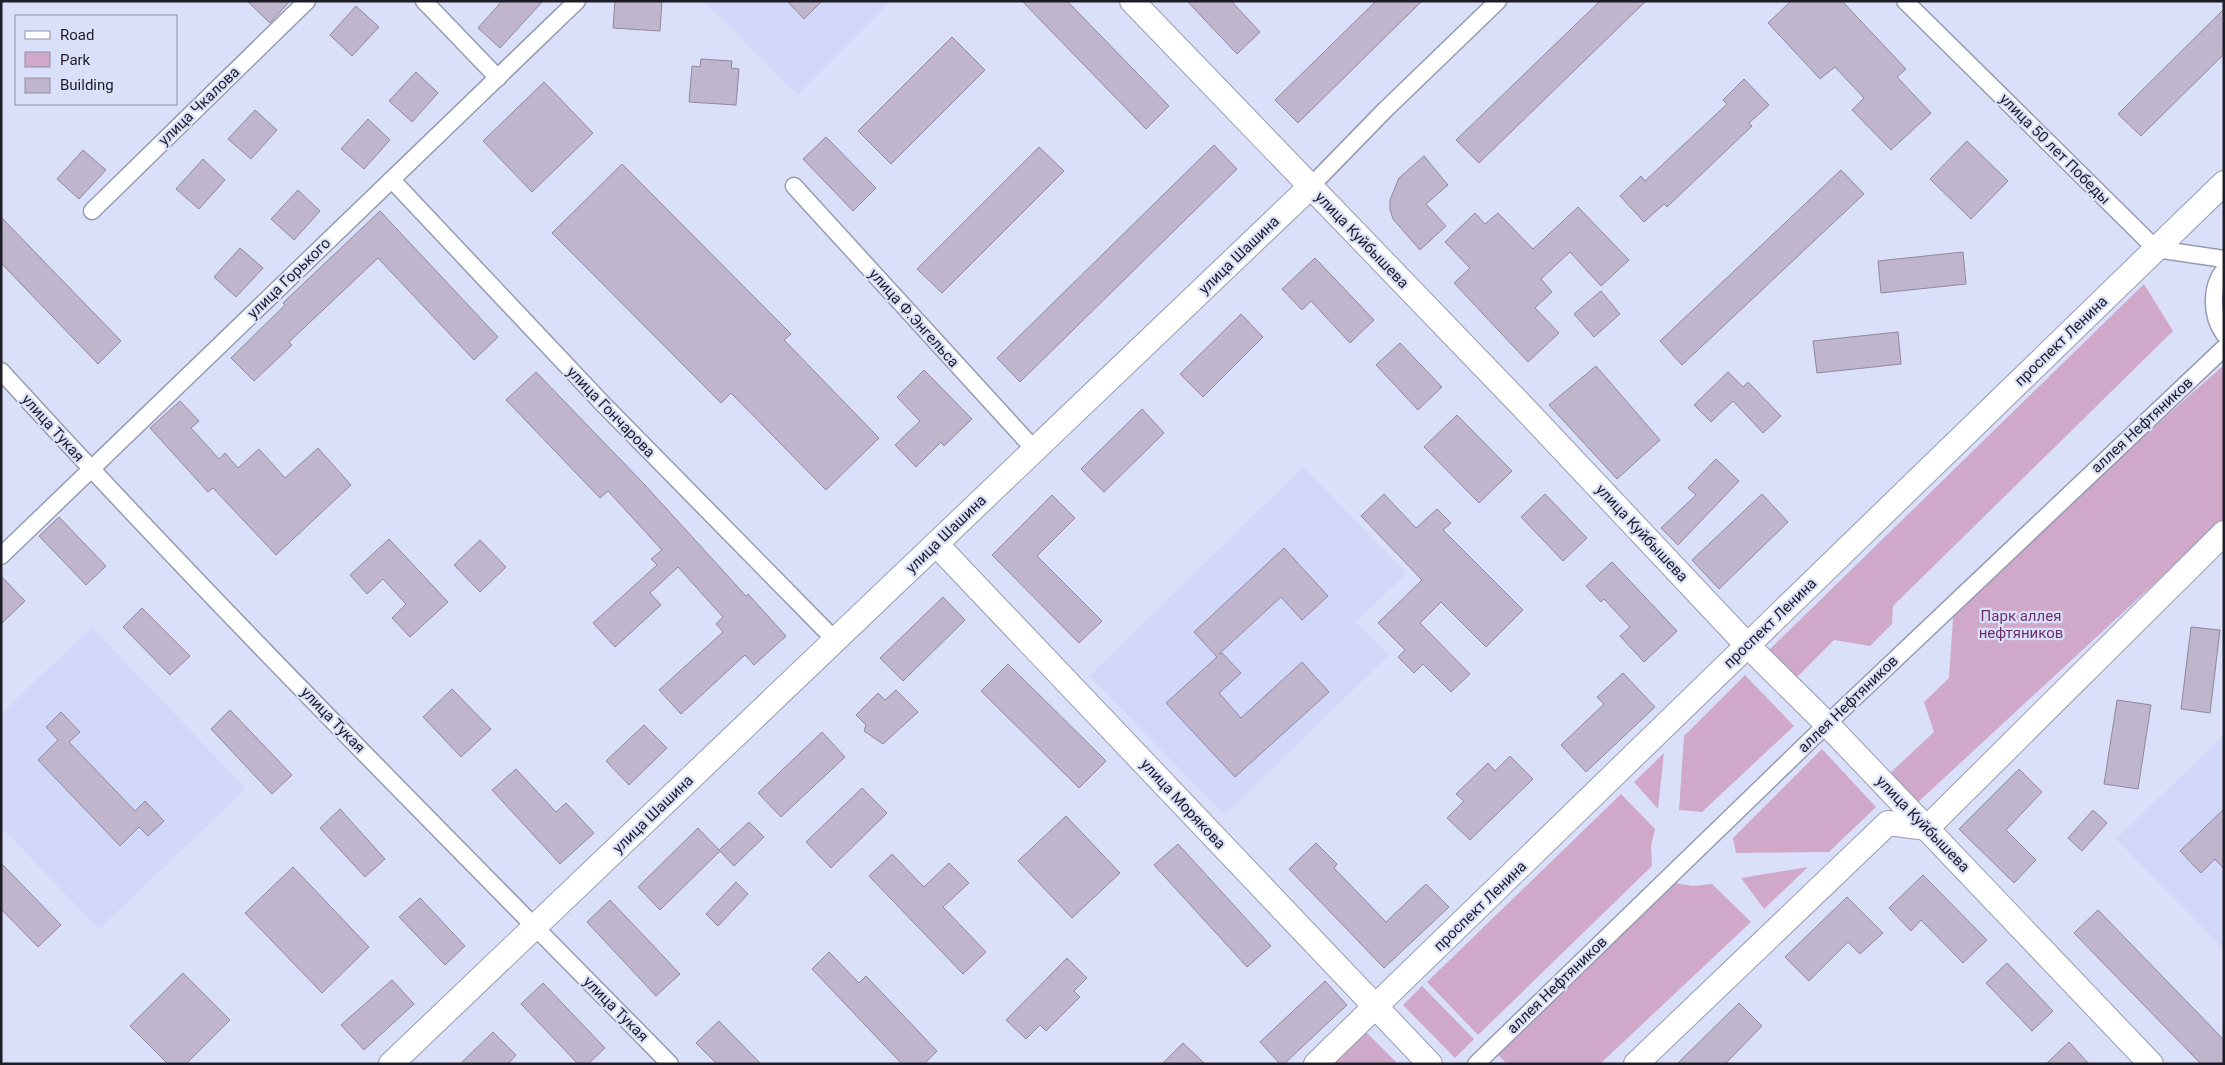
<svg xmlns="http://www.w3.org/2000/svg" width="2225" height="1065" font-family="Roboto,sans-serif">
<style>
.built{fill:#d2d8fa}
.green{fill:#d0a9ca}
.building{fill:#bfb5cd;stroke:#91879f}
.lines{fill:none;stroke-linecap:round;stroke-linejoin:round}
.street-casing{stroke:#969bb3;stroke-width:19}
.secondary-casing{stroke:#969bb3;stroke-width:26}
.street{stroke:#fff;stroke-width:16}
.secondary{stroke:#fff;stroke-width:24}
.labels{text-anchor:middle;stroke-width:4.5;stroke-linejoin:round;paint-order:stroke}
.street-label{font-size:15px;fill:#1c1d26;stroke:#dbe0fa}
.park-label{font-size:15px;fill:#6f3069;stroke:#dbe0fa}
</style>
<rect width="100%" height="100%" fill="#dbe0fa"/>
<!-- built -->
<g class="built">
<path d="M 704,1 L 891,1 L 797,95 Z"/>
<path d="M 1303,467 L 1407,573 L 1356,622 L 1389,655 L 1225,815 L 1089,676 Z"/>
<path d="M 92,627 L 246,789 L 99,929 L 1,827 L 1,714 Z"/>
<path d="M 2224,735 L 2224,949 L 2116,839 Z"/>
</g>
<!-- green -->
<g class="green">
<path d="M 2144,284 L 2173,331 L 1893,606 L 1892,624 L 1870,646 L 1834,640 L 1795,679 L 1768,651 Z"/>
<path d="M 2224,365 L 2224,519 L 1916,804 L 1888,775 L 1934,732 L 1924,702 L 1949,678 L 1954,603 Z"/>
<path d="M 1745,675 L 1794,726 L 1702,812 L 1679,810 L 1684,736 Z"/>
<path d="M 1822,749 L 1876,807 L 1829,852 L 1736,853 L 1733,838 Z"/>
<path d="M 1664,753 L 1658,809 L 1634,782 Z"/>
<path d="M 1621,794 L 1655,829 L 1651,846 L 1652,866 L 1478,1035 L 1427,982 Z"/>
<path d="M 1808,867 L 1764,909 L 1741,878 Z"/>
<path d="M 1674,883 L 1693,886 L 1712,884 L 1751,922 L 1600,1064 L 1507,1064 L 1498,1055 Z"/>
<path d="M 1422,986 L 1474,1039 L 1455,1058 L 1403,1005 Z"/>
<path d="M 1364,1030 L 1398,1064 L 1328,1064 Z"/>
</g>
<!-- building -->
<g class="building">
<path d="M 247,1 L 290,1 L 270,23 Z"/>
<path d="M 502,1 L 543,1 L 500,48 L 478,28 Z"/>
<path d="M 615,1 L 662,1 L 660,31 L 613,28 Z"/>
<path d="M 787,1 L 822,1 L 804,19 Z"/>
<path d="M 1022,1 L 1067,1 L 1169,106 L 1146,129 Z"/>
<path d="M 1187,1 L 1231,1 L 1260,32 L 1237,54 Z"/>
<path d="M 1376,1 L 1422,1 L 1298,123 L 1275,100 Z"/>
<path d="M 1600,1 L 1646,1 L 1479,163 L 1456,140 Z"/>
<path d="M 1791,1 L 1842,1 L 1906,69 L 1897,77 L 1931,113 L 1891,150 L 1852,110 L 1864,98 L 1835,67 L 1820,79 L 1768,23 Z"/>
<path d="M 356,6 L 379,27 L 352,56 L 330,35 Z"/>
<path d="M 2224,9 L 2224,54 L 2141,136 L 2118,114 Z"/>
<path d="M 952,37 L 985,70 L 891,164 L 858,131 Z"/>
<path d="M 701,59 L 732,61 L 731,68 L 739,69 L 736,105 L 689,102 L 692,66 L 700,67 Z"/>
<path d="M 416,72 L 438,93 L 412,122 L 389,101 Z"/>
<path d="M 1744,79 L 1769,105 L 1749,123 L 1752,126 L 1667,207 L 1664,204 L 1644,222 L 1620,196 L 1641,176 L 1645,181 L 1727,104 L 1723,100 Z"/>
<path d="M 544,82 L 593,133 L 532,192 L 483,141 Z"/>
<path d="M 255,110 L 277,130 L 251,159 L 228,139 Z"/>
<path d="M 368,119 L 390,140 L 364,169 L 341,149 Z"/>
<path d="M 826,137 L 876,188 L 853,211 L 803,159 Z"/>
<path d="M 1967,141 L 2008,181 L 1971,219 L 1930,179 Z"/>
<path d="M 1214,145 L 1237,169 L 1020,382 L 997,358 Z"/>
<path d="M 1039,147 L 1064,171 L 942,293 L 917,269 Z"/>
<path d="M 83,150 L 106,170 L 79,199 L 57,179 Z"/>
<path d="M 1424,156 L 1448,185 L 1426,204 L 1446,226 L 1420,250 L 1393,219 L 1390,210 L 1390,200 L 1399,178 Z"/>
<path d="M 203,159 L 225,180 L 199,209 L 176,189 Z"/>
<path d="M 622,164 L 791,334 L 784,340 L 879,438 L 826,490 L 731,393 L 721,403 L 552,233 Z"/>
<path d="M 1841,170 L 1864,194 L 1682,365 L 1660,341 Z"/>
<path d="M 298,190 L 320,211 L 294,240 L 271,219 Z"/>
<path d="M 1578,207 L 1629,260 L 1601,286 L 1570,252 L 1541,279 L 1552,292 L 1535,308 L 1559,333 L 1528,362 L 1454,283 L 1470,268 L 1445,242 L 1475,213 L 1485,224 L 1498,213 L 1533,249 Z"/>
<path d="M 380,211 L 498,337 L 474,360 L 378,258 L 289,342 L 292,345 L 254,381 L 231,358 L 285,305 L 283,303 Z"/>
<path d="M 1,217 L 121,341 L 98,364 L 1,263 Z"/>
<path d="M 240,248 L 263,268 L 236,297 L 214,277 Z"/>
<path d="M 1963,252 L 1966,284 L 1881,293 L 1878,261 Z"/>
<path d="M 1315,258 L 1374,320 L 1350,343 L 1311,301 L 1302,310 L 1282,289 Z"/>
<path d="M 1601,291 L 1620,314 L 1594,337 L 1574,314 Z"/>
<path d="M 1241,314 L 1263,337 L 1203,397 L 1180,374 Z"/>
<path d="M 1898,332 L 1901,364 L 1817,373 L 1813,341 Z"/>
<path d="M 1400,343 L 1442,387 L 1418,410 L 1376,365 Z"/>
<path d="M 1596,366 L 1660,440 L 1617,479 L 1549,405 Z"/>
<path d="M 924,370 L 972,419 L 944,446 L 941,442 L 916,467 L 895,445 L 920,421 L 897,397 Z"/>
<path d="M 536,372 L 644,484 L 746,596 L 748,594 L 786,636 L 754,665 L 745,655 L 681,714 L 659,690 L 723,632 L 716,624 L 723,617 L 678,567 L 650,593 L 661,605 L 615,647 L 593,623 L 657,565 L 651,559 L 662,550 L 608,491 L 600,498 L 506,400 Z"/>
<path d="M 1728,372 L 1743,387 L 1748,382 L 1781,416 L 1763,433 L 1733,401 L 1711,422 L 1694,405 Z"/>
<path d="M 180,401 L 199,421 L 191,428 L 219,459 L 225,453 L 238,468 L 259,449 L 285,478 L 318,448 L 351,485 L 276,555 L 213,488 L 208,492 L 150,428 Z"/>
<path d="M 1142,409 L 1164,433 L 1104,492 L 1081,469 Z"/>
<path d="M 1457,415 L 1512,471 L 1479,503 L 1424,447 Z"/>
<path d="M 1716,459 L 1739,481 L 1678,545 L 1661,528 L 1696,495 L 1688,488 Z"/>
<path d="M 1384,494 L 1416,528 L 1437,509 L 1451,523 L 1443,530 L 1523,610 L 1486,647 L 1441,602 L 1420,623 L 1470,674 L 1451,692 L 1423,664 L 1414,673 L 1398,657 L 1405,650 L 1378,623 L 1422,580 L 1361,516 Z"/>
<path d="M 1545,494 L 1587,538 L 1563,561 L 1521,517 Z"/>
<path d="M 1762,494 L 1788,522 L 1719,589 L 1692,560 Z"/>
<path d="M 1052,495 L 1075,518 L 1037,556 L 1102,621 L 1079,643 L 992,555 Z"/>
<path d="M 59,517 L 106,566 L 86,585 L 39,536 Z"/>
<path d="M 389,539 L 448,602 L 410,637 L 392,618 L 406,604 L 383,579 L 367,594 L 350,575 Z"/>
<path d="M 480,540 L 506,567 L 480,592 L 454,565 Z"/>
<path d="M 1284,548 L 1328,596 L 1302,620 L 1281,597 L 1219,654 L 1222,653 L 1241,673 L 1219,693 L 1241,718 L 1302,662 L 1329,692 L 1235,777 L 1166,703 L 1217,657 L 1194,632 Z"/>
<path d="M 1612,562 L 1677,631 L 1644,662 L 1620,636 L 1630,627 L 1604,599 L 1601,602 L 1586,586 Z"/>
<path d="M 1,576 L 25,601 L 1,624 Z"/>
<path d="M 943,597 L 965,620 L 903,681 L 880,658 Z"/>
<path d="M 142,608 L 190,656 L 170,675 L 123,627 Z"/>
<path d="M 2191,627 L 2220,630 L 2210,713 L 2181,709 Z"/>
<path d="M 1008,664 L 1106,761 L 1079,788 L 981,691 Z"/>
<path d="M 1623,673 L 1655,707 L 1586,772 L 1561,745 L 1604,704 L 1597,697 Z"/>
<path d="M 452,689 L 491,729 L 461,757 L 423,717 Z"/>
<path d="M 896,690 L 918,712 L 883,744 L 864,731 L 866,725 L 856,715 L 878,693 L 885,700 Z"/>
<path d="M 2117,700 L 2151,705 L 2138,789 L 2104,784 Z"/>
<path d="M 230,710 L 292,775 L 272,794 L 211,729 Z"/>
<path d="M 61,712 L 80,732 L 69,742 L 135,811 L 145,801 L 164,821 L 148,836 L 139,827 L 120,846 L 38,760 L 58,740 L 46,727 Z"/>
<path d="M 644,725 L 667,748 L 629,785 L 606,761 Z"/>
<path d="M 822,732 L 845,757 L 781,817 L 758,793 Z"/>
<path d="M 1510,756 L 1533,779 L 1470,840 L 1447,818 L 1464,801 L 1456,794 L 1488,763 L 1495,771 Z"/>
<path d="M 516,769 L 556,812 L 566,803 L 594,833 L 560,864 L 492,790 Z"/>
<path d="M 2019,769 L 2042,792 L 2006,830 L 2036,860 L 2014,883 L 1959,829 Z"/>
<path d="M 862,788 L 887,813 L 831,868 L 806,842 Z"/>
<path d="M 340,809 L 385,859 L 365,877 L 320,828 Z"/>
<path d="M 2224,809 L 2224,869 L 2215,859 L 2201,873 L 2180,851 Z"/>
<path d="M 2093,810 L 2107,823 L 2082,851 L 2068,838 Z"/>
<path d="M 1066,816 L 1120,873 L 1072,918 L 1018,861 Z"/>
<path d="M 749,822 L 764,837 L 734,866 L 720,851 L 660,910 L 638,887 L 698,828 L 719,850 Z"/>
<path d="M 1316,843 L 1337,864 L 1334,868 L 1386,922 L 1426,884 L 1449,907 L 1384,968 L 1289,869 Z"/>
<path d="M 1178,844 L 1271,946 L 1247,967 L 1154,865 Z"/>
<path d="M 892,854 L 924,887 L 949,863 L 969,883 L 943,907 L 986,952 L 963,974 L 869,876 Z"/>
<path d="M 1,863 L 61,925 L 38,947 L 1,909 Z"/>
<path d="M 293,867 L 369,947 L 322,993 L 245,913 Z"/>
<path d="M 1923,875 L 1987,940 L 1963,963 L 1921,920 L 1911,931 L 1889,908 Z"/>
<path d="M 736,882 L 748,894 L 718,926 L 706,914 Z"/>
<path d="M 1847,897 L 1883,933 L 1860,954 L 1848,942 L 1809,981 L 1785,957 Z"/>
<path d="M 420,898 L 465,946 L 445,965 L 399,917 Z"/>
<path d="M 610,900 L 680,974 L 656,996 L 587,922 Z"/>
<path d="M 2098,910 L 2224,1040 L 2224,1064 L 2201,1064 L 2074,933 Z"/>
<path d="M 829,952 L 859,983 L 866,976 L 937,1051 L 924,1064 L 902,1064 L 812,969 Z"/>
<path d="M 1067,958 L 1087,978 L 1074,991 L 1080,997 L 1046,1031 L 1040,1025 L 1026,1039 L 1006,1020 Z"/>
<path d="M 2007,963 L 2053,1011 L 2032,1031 L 1986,983 Z"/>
<path d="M 183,973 L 230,1020 L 186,1064 L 168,1064 L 130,1026 Z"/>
<path d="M 392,980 L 414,1004 L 364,1050 L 341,1025 Z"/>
<path d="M 1325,981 L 1347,1005 L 1284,1064 L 1280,1064 L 1260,1042 Z"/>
<path d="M 543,983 L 605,1048 L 588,1064 L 578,1064 L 521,1004 Z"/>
<path d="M 1739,1003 L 1762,1026 L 1725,1064 L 1677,1064 Z"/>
<path d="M 719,1021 L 761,1064 L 717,1064 L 696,1043 Z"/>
<path d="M 493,1032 L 516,1055 L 508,1064 L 460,1064 Z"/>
<path d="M 2069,1042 L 2089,1064 L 2046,1064 Z"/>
<path d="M 1183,1043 L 1205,1064 L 1162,1064 Z"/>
</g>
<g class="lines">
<defs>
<g id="street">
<path d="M 424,1 L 498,78"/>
<path d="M 1905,1 L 2156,249 L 2224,259"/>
<path d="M 392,180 L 603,404 L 835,640"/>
<path d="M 794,186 L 1034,449"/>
<path d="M 1310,187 L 1385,110 L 1498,1"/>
<path d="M 92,211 L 307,1"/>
<path d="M 2224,270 C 2210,288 2211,316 2224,334"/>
<path d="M 1,371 C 217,608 445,835 670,1064"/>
<path d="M 1,556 L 577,1"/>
<path d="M 1476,1064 L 1827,724 L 2224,348"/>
</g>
<g id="secondary">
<path d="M 1132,1 L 1524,408 L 1747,645 L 1827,724 L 2151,1064"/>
<path d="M 936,544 L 1430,1064"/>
<path d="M 391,1064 L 1310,187"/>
<path d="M 1316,1064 L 2224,183"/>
<path d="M 1636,1064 L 1888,823 L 1927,828 L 2224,533"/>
</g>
</defs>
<!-- street casing -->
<use href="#street" class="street-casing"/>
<!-- secondary casing -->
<use href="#secondary" class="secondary-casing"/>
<!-- street -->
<use href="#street" class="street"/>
<!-- secondary -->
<use href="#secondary" class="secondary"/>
</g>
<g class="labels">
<!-- street labels -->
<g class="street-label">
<text transform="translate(199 106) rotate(-44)" y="5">улица Чкалова</text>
<text transform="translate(2055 149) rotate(45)" y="5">улица 50 лет Победы</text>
<text transform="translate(1362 240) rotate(46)" y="5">улица Куйбышева</text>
<text transform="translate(1239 255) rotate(-44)" y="5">улица Шашина</text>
<text transform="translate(289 278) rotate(-44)" y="5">улица Горького</text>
<text transform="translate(914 318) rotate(48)" y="5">улица Ф.Энгельса</text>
<text transform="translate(2061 341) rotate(-44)" y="5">проспект Ленина</text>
<text transform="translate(611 412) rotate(46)" y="5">улица Гончарова</text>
<text transform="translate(2142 425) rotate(-43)" y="5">аллея Нефтяников</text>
<text transform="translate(53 428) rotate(48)" y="5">улица Тукая</text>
<text transform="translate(1642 533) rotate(47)" y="5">улица Куйбышева</text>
<text transform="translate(946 534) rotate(-44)" y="5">улица Шашина</text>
<text transform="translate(1770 623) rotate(-44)" y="5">проспект Ленина</text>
<text transform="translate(1848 704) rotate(-44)" y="5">аллея Нефтяников</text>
<text transform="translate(333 720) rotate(46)" y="5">улица Тукая</text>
<text transform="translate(1183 804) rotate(47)" y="5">улица Морякова</text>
<text transform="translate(653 814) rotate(-44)" y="5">улица Шашина</text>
<text transform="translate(1923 824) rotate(46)" y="5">улица Куйбышева</text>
<text transform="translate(1480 906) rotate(-44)" y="5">проспект Ленина</text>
<text transform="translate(1557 985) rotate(-44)" y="5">аллея Нефтяников</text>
<text transform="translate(616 1009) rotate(45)" y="5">улица Тукая</text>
</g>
<!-- park labels -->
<g class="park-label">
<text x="2021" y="621">Парк аллея<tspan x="2021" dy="17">нефтяников</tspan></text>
</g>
</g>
<!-- border -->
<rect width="2225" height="1065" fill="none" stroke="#1c1d26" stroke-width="5"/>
<!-- legend -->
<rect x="15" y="15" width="162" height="90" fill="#dbe0fa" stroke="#8f92a5"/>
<rect x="25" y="31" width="25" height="8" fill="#ffffff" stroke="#8f92a5"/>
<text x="60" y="40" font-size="15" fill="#1c1d26">Road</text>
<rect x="25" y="52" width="25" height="15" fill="#d0a9ca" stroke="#8f92a5"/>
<text x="60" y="65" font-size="15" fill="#1c1d26">Park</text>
<rect x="25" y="78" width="25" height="15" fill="#bfb5cd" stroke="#8f92a5"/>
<text x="60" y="90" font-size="15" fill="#1c1d26">Building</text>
</svg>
